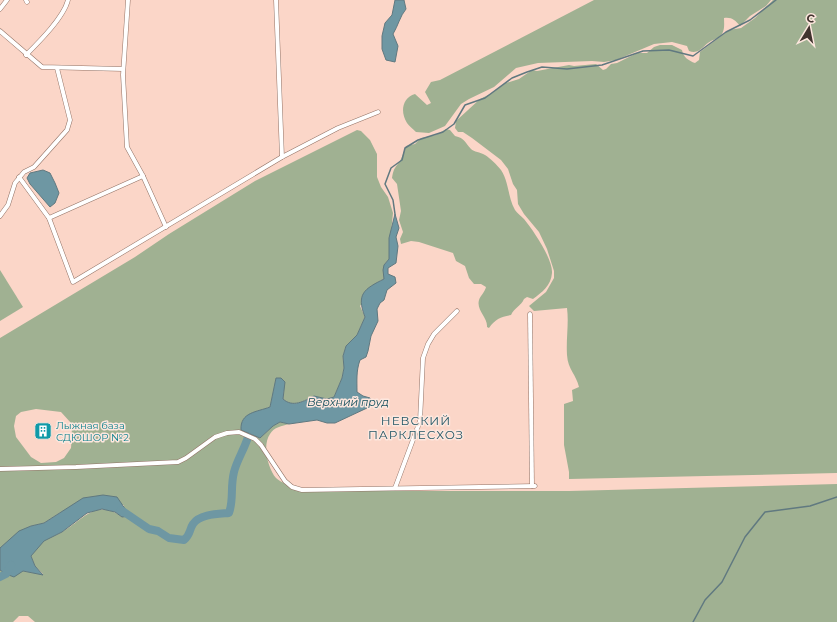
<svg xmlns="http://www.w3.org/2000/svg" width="837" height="622" font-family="Montserrat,sans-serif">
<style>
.forest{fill:#a0b192;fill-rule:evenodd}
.water{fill:#6e97a3;stroke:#607980}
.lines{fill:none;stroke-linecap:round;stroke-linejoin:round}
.stream{stroke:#607980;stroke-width:1.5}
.river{stroke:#6e97a3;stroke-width:8}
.minor-casing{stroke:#937366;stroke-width:5}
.minor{stroke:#fff;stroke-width:4}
.labels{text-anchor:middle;stroke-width:3;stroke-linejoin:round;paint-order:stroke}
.culture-label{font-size:10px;fill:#0d838f;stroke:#fde7de;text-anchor:start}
.water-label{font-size:11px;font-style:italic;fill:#134e5c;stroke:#fde7de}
.quarter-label{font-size:12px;letter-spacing:1px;fill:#235766;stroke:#fde7de}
</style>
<rect width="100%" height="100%" fill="#fbd6c8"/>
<!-- forest -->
<g class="forest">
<path d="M 594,0 L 771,0 L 766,6 L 750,16 L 740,26 C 735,20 732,17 724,18 C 724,23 725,29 722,34 C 719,38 715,39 711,41 C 703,45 700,55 689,51 L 687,46 L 672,42 L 654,44 L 616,60 L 604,62 L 592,61 L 538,63 L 516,68 L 494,87 L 469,99 L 461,104 L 445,126 L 429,133 L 416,132 C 413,129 409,126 407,123 C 400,112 402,98 415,94 L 427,105 L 431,103 L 425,92 L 431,82 L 440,80 Z"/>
<path d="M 773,0 L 837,0 L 837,473 L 569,479 L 569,472 L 564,445 L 564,404 L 573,401 L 572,390 L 579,387 C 576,374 568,370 567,355 C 566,339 569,323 567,308 L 534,311 L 529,306 L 546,292 L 554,278 L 554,271 L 547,249 L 539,232 L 524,214 L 518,204 L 517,190 L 513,184 L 508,169 L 501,160 L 472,138 L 463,132 L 458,132 L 455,128 L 456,121 L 480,99 L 492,93 L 506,83 L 519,79 L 532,70 L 537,71 L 569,65 L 574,66 L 596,64 L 603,70 L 606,69 L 611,64 L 617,63 L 631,56 L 638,53 L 647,53 L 654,47 L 660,45 L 672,45 L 682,50 C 683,57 689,61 695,63 L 699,60 L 700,52 L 729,30 L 741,28 L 755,18 Z"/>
<path d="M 446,129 L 450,130 L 455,136 C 465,138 465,143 471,149 C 474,152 480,152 485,155 C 490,158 497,165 501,170 C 509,182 508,198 515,210 C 517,213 521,216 524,219 C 533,230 553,259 552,273 C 551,286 542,292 533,299 L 527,297 L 524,299 C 521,306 514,308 511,315 C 501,317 495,319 489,328 L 487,327 C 488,318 476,310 479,300 C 480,296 485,292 486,287 L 481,284 L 474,284 L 469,278 L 465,266 L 456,261 L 453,253 L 419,242 L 411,241 L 401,244 L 400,239 L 403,232 L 399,220 L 401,211 L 397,184 L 392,178 C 394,166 396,168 401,159 C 403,155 404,150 406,146 L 415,144 L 421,138 L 436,135 Z"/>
<path d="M 357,130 L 361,131 L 370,140 L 377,154 L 377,177 L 381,187 L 388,197 L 393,213 L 391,232 L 389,239 L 389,259 L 384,265 L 384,279 L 378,282 L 360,306 L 365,317 L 357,335 L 346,346 L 343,356 L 344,368 L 342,378 L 334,397 L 327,399 L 314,396 C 303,401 293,408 283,399 L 284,390 L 275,385 L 270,407 L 264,409 L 241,430 L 260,438 L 273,426 L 280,422 L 289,424 C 282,426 274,427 270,434 C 262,445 268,469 276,478 C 280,482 293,487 298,491 L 569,491 L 837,484 L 837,622 L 35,622 L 28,616 L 19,616 L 13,622 L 0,622 L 0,570 L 6,574 L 23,571 L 43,574 L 35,566 L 31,556 C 35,551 38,545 43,541 C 48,537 56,536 62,532 C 83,520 96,498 122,517 L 124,505 L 61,512 L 44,523 L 31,526 L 0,548 L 0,338 L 135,257 L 169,234 L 255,181 ZM 36,409 L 61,412 L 71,423 L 72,434 L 71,448 L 64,458 L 56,462 L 41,463 L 31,457 L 16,437 L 14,426 L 16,416 L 21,412 Z"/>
<path d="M 0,270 L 23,307 L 0,321 Z"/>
</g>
<!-- water -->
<g class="water">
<path d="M 395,0 L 404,0 L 406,9 C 400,16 398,26 393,34 L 398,46 L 395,62 L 386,60 L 382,49 L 382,36 L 385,23 L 392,15 Z"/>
<path d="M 43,170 L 50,173 L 55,183 L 59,193 L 55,203 L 50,207 L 30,184 L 27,178 L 30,173 Z"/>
<path d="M 395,214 L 399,228 L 396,237 L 398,246 L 396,263 L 388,268 L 388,274 L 395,277 L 396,283 L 387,290 L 384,300 L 380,303 L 377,309 L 378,321 L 371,336 L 368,351 L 366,357 L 360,360 C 356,371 357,381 357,392 L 363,396 L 370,398 L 371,403 L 367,408 L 335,423 L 327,423 L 317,420 L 289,424 L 280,422 L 273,426 L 260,438 L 241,430 C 240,412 257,412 270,407 L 276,378 L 281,378 L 285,382 L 283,399 C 293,408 304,401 314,396 L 327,399 L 334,397 L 342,378 L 344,368 L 343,356 L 346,346 L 357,335 L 365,317 C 356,294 364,289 384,279 L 383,270 L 384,265 L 389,259 L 389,238 Z"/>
<path d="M 103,495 L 117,497 L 130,516 L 122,517 L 115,512 L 102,509 L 87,513 L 62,532 L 44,541 L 31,556 L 35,566 L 43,575 L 23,571 L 14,577 L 6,574 L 0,570 L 0,548 L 19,531 L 31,526 L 44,523 L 83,498 Z"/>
</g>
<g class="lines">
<!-- stream -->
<g class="stream">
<path d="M 395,214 L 393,200 L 385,184 L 391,168 L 402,160 L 405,148 L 418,140 L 443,132 L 454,124 L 465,105 L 485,98 L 512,78 L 527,72 L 542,67 L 567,69 L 602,65 L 643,51 L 669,50 L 693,56 L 726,32 L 750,20 L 776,0"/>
<path d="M 693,622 L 705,600 L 722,582 L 745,537 L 765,512 L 810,506 L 837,497"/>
</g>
<!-- river -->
<g class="river">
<path d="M 121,510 L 149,529 L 158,531 L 169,538 L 184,540 C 191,534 189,530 193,524 C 200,514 218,514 229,513 C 234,499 230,488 234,472 C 237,460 244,450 248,437"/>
<path d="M 0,577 L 6,574 L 11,565"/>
</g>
<defs>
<g id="minor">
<path d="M 26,0 L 27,2"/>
<path d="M 128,0 L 123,75 L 127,147 L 143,176 L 166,227"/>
<path d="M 276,0 L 282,157"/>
<path d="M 0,9 L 7,0"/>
<path d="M 0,31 L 42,67 L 123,69"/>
<path d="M 26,55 C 39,42 64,17 68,0"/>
<path d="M 19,177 L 49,218 L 73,282 L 282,157 L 338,128 L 378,112"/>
<path d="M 0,216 L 8,205 L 15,183 L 24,172 L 34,167 L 67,130 L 70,120 L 57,68"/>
<path d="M 49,218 L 143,176"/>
<path d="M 530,314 L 532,486"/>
<path d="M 0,469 L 76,467 L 178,462 L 186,458 L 215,437 L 227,433 L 239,432 L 255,439 L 261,445 L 285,481 L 292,487 L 302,490 L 535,486"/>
<path d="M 395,488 L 420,421 L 423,358 L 428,344 L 434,334 L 457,311"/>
</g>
</defs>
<!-- minor casing -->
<use href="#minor" class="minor-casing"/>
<!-- minor -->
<use href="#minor" class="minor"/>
</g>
<!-- icons -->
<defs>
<symbol id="building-square" viewBox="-11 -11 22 22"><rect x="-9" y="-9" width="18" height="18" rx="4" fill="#0f9aa8" stroke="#fde7de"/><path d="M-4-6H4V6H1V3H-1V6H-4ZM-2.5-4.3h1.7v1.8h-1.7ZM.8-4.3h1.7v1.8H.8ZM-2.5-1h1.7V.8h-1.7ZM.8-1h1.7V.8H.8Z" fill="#fff"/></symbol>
</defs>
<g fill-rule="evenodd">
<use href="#building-square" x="33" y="421" width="20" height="20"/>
</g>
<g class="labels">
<!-- culture labels -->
<g class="culture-label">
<text x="56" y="429">Лыжная база<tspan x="56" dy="12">СДЮШОР №2</tspan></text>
</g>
<!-- water labels -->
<g class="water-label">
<text x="348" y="406">Верхний пруд</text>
</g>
<!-- quarter labels -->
<g class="quarter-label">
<text x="416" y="425">НЕВСКИЙ<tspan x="416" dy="14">ПАРКЛЕСХОЗ</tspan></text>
</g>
</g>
<!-- north arrow -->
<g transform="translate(809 28) rotate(10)" stroke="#fde7de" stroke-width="3" paint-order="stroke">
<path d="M0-3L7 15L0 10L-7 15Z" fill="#41332e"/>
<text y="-6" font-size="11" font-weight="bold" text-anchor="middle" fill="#41332e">С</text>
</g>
</svg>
